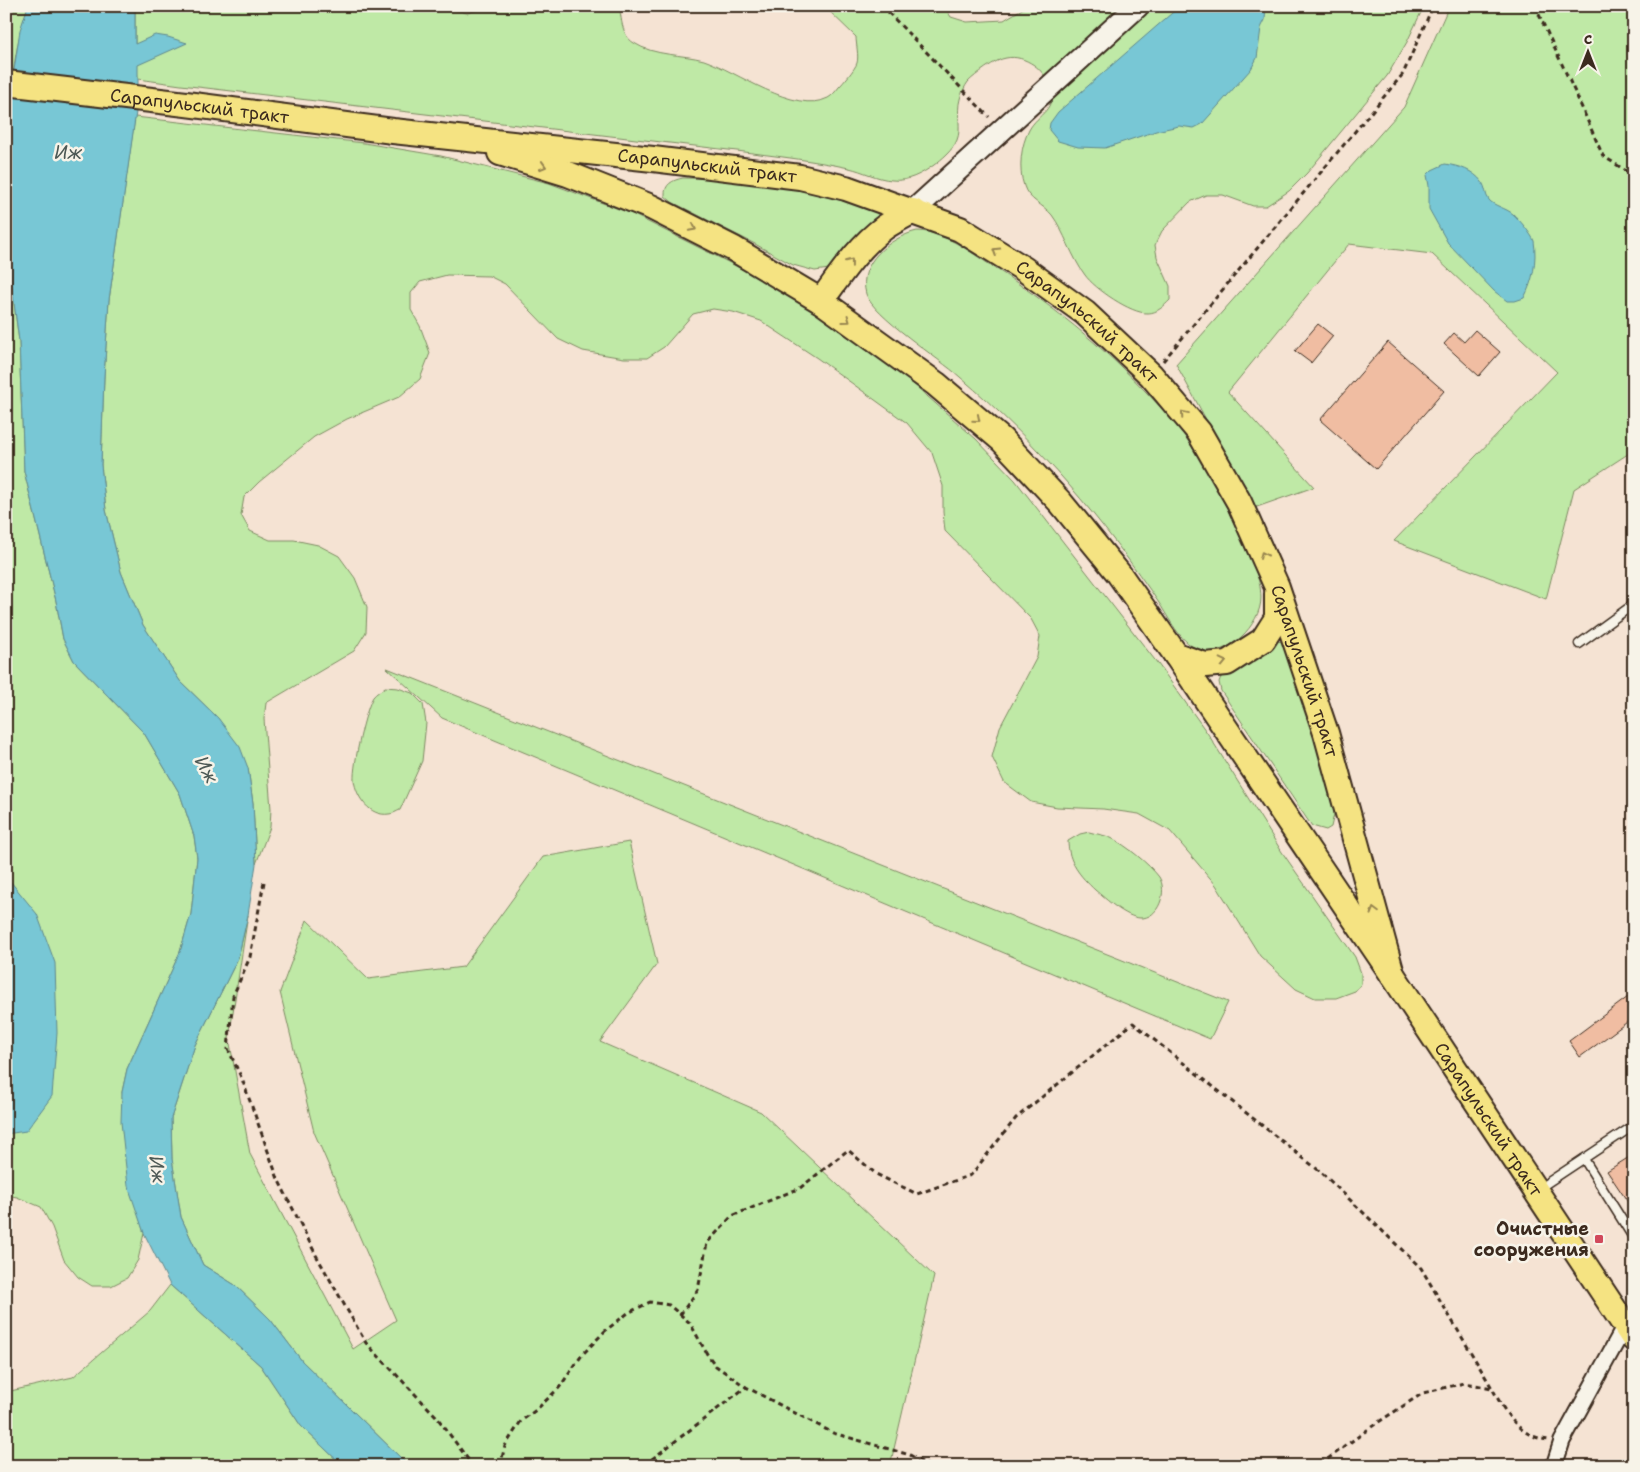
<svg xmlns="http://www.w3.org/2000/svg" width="1640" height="1472" font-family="'Shantell Sans',sans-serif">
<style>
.green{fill:#bfe9a6;stroke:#7d8a62}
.water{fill:#78c7d5;stroke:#60888c}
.building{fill:#f0bda2;stroke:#3b2a1e}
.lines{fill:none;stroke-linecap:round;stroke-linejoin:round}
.lane-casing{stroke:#3b2a1e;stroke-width:11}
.street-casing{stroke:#3b2a1e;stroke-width:19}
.secondary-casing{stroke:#3b2a1e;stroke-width:25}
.primary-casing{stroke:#3b2a1e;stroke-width:28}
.path{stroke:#3b2a1e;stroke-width:3;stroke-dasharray:5 4;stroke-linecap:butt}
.lane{stroke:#f7f3e8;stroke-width:8}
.street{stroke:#f7f3e8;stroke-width:15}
.secondary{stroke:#f7f3e8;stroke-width:21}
.primary{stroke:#f5e382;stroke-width:24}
.oneway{stroke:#988650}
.poi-dot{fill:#d1495b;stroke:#f7f3e8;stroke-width:2}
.labels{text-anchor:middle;stroke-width:5;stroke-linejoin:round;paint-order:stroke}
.street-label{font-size:18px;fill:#3b2a1e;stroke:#f7f3e8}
.poi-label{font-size:18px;font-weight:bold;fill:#3b2a1e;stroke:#f7f3e8;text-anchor:end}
.water-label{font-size:19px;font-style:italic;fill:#4d5955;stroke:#f7f3e8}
</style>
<rect width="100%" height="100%" fill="#f5e3d3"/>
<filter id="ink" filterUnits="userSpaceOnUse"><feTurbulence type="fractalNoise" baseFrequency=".02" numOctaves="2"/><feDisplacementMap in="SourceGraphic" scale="10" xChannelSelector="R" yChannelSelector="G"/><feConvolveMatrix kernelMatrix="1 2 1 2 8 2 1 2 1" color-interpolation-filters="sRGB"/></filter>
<g filter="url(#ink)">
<!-- green -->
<g class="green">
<path d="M 6,6 L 28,6 C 13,50 10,98 6,144 Z"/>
<path d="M 135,6 L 442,6 L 467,13 L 493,6 L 619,6 C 622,19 621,35 634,43 C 654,56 682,54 704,60 C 736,71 795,115 828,98 C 832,96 836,91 839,87 C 843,83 855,69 857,63 C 859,56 856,44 856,37 L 824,6 L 944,6 L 951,17 L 967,22 L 1004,20 L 1027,6 L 1424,6 L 1407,42 L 1387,76 L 1307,173 L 1289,191 L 1266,206 L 1253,206 L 1223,195 L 1206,195 L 1190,202 L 1162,231 L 1155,245 L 1157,257 L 1170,286 L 1170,300 C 1164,306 1157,313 1148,313 C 1131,314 1094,288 1085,275 C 1072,258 1064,231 1052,215 C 1044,205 1028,200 1024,186 C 1018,169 1021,145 1029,130 C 1038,113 1058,110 1049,86 C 1046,77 1042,71 1034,65 C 1025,59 1016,56 1006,58 C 996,59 975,75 968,82 C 965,86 961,94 960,99 C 956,113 962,128 957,140 C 953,150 942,159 934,165 C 922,174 907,182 892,180 C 877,179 863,171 849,168 C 812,160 774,156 737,151 L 181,85 L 138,79 L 135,44 Z"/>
<path d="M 1449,6 L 1634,6 L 1634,450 L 1574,489 L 1546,599 L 1394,541 L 1557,372 L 1432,254 L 1349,244 L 1228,392 L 1314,487 L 1254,508 L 1176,364 L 1404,107 Z"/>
<path d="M 135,117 L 364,143 L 441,156 L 549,183 L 632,214 L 756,276 L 810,308 L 879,354 L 976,439 L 1015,480 L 1158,664 L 1208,734 L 1282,852 L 1355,957 L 1361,973 L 1361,984 L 1355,991 L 1336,998 L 1315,998 L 1296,989 L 1260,956 L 1216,885 L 1170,831 L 1139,814 L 1103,809 L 1057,807 L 1031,802 L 1004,782 L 992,757 L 1000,727 L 1037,657 L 1040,636 L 1031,619 L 945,531 L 943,512 L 943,486 L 932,453 L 907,423 L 817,358 L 761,321 L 733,312 L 713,309 L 693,314 L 664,347 L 647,358 L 624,358 L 583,351 L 558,339 L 505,284 L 489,276 L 447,275 L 420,282 L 411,293 L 411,310 L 420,326 L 430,353 L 420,379 L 399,397 L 347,419 L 314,437 L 259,482 L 244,497 L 241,515 L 250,531 L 270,540 L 294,540 L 318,545 L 339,556 L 355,578 L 367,607 L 366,632 L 354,651 L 266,703 L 264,719 L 271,809 L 270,827 L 256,864 L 253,803 L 248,768 L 218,718 L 180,681 L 143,625 L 121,572 L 106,510 L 101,465 L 104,377 L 109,300 Z"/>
<path d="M 683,178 C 747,178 813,190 873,210 L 878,214 L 878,220 L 841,264 L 829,269 L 815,271 L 793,265 L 755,244 L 672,202 L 665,196 C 664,184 673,180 683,178 Z"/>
<path d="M 917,231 C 944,231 970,252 992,266 C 1049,303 1103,346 1149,395 C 1163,410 1177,424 1188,441 C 1208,469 1224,500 1237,530 C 1247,551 1261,575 1261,598 C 1261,624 1228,659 1200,650 C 1182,644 1171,622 1161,606 C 1104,521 1038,443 960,377 C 940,359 873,316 866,294 C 857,263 891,237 917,231 Z"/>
<path d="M 6,242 L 19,341 L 24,471 L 56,601 L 63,639 L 74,661 L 144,733 L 180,794 L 194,836 L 197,858 L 191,914 L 180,952 L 127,1069 L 122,1092 L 138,1213 L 144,1233 L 138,1260 L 127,1278 L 111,1286 L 92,1286 L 78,1277 L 64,1260 L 52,1227 L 41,1207 L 17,1197 L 6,1195 Z"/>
<path d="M 1277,641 L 1283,642 L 1286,648 L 1311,722 L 1332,799 L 1334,814 L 1331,827 L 1326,830 L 1312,826 L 1307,819 L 1221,691 L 1219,682 L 1222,674 Z"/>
<path d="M 387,668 L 1228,1002 L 1210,1039 L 442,718 Z"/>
<path d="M 385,687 L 398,688 L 412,693 L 423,704 L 426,723 L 422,761 L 400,810 C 397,811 393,814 389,814 C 370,817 356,797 354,780 C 353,765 365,710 373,697 C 376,693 382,690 385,687 Z"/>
<path d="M 1089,832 C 1096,834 1105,835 1111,838 C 1125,844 1150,865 1159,877 C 1168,891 1159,919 1140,918 C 1125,917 1106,899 1095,890 C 1080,876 1068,862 1068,841 L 1080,834 Z"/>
<path d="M 629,842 L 657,964 L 600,1042 L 761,1112 L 934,1276 L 890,1466 L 409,1466 L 302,1361 L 270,1319 L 235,1285 L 203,1265 L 181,1217 L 172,1159 L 171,1118 L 195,1045 L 238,958 L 248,915 L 229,1038 L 250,1154 L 353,1349 L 396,1320 L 314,1132 L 280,992 L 307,920 L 368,979 L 463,967 L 543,857 Z"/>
<path d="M 170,1285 L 261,1366 L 301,1426 L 343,1466 L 6,1466 L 6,1392 L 73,1377 L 150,1311 Z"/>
</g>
<!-- water -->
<g class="water">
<path d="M 28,6 L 135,6 L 135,44 L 155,35 L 168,37 L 187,43 L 138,65 L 138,98 L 109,300 L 104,377 L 101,465 L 106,510 L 121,572 L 143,625 L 180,681 L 218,718 L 240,747 L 248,768 L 253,803 L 256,864 L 248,915 L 238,958 L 195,1045 L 171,1118 L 172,1159 L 181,1217 L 203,1265 L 235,1285 L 270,1319 L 302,1361 L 409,1466 L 343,1466 L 301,1426 L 261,1366 L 170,1285 L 144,1233 L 128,1186 L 121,1122 L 122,1092 L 127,1069 L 180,952 L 191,914 L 197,858 L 194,836 L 180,794 L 144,733 L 74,661 L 63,639 L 56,601 L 24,471 L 19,341 L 6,242 L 6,144 L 12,83 L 20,30 Z"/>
<path d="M 1180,6 L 1266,6 L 1265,20 L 1261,28 L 1257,58 L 1251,69 L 1202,124 L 1194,128 L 1179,126 L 1156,131 L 1105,148 L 1078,147 L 1058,141 L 1049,130 L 1050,123 L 1058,112 Z"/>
<path d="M 1445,164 C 1459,166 1473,170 1482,182 C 1486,188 1485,195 1489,200 C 1494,206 1506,208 1513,214 C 1518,218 1532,235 1534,241 C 1537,261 1533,281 1524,298 L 1515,301 L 1507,301 L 1494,291 L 1448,243 L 1429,209 L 1429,186 L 1427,175 L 1432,170 Z"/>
<path d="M 6,876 L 37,914 L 55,963 L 57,1033 L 52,1096 L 26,1131 L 6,1134 Z"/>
</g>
<!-- building -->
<g class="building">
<path d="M 1318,324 L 1333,336 L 1311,363 L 1295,351 Z"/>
<path d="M 1475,330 L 1500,352 L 1479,376 L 1444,344 L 1454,333 L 1464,342 Z"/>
<path d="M 1388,342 L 1444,391 L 1376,469 L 1320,420 Z"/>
<path d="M 1628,997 L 1634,1004 L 1634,1017 L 1580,1057 L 1569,1041 Z"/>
<path d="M 1634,1154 L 1634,1211 L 1607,1171 Z"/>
</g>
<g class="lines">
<defs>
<g id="lane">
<path d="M 1579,644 L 1634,604"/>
<path d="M 1584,1159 L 1634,1239"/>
<path d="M 1538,1189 L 1630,1128"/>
</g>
<path id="street" d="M 1554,1466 L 1562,1441 L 1625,1326"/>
<path id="secondary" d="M 913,211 L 1138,6"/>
<g id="primary">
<path id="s1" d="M 6,83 L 186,104 L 393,131 L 653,159 L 800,177 L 846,188 L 960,229 L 1024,269 L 1085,313 L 1151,375 L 1199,432 L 1239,502 L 1277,587 L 1326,733 L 1392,974"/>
<path id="s2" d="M 500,153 L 568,174 L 651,207 L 734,249 L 821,301 L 936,384 L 1002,440 L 1061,503 L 1119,574 L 1176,655 L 1392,974 L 1634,1339"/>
<path d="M 821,301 C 840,275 859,246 885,227 C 894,221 904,216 913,211"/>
<path d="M 1176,655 L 1205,665 L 1227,663 L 1263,640 L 1277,618 L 1277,594"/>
</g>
</defs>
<!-- lane casing -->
<use href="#lane" class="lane-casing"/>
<!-- street casing -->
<use href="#street" class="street-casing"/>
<!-- secondary casing -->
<use href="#secondary" class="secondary-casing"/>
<!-- primary casing -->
<use href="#primary" class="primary-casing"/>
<!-- path -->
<g class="path">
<path d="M 882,6 L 989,117"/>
<path d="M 1535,6 L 1579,101 L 1603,156 L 1631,174 L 1634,179"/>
<path d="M 1163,361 L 1403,74 L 1433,6"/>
<path d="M 264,882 L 250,957 L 233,996 L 228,1049 L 242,1079 L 278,1179 L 316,1255 L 366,1343 L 436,1416 L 473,1466"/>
<path d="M 680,1315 L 698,1290 L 707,1243 L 732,1216 L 800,1188 L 848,1150 L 876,1174 L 917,1194 L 971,1175 L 1016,1118 L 1133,1023 L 1322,1173 L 1421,1268 L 1492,1388"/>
<path d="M 500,1466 L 505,1446 L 521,1421 L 536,1410 L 559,1388 L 582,1355 L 605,1331 L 628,1313 L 650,1302 L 669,1305 L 690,1323 L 707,1354 L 716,1366 L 746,1387"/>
<path d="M 646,1466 L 652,1459 L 746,1387 L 833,1433 L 910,1455 L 929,1466"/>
<path d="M 1311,1466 L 1329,1458 L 1374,1425 L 1423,1393 L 1464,1383 L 1492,1388 C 1505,1412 1518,1437 1549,1440"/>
</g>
<!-- lane -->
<use href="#lane" class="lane"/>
<!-- street -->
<use href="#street" class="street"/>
<!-- secondary -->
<use href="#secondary" class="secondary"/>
<!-- primary -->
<use href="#primary" class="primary"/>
</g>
<!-- one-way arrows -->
<defs><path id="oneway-chevron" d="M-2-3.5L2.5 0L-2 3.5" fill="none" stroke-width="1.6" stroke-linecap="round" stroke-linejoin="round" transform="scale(1.25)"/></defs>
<g class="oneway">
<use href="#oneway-chevron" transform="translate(543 166) rotate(17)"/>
<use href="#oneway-chevron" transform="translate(693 228) rotate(27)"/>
<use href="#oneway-chevron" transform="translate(996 251) rotate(-148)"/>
<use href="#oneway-chevron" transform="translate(850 262) rotate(-52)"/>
<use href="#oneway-chevron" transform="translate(847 320) rotate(36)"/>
<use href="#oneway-chevron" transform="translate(1184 414) rotate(-130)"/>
<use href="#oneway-chevron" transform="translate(977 419) rotate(40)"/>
<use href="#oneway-chevron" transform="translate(1263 555) rotate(-114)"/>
<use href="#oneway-chevron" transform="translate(1223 662) rotate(-13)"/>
<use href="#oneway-chevron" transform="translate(1374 911) rotate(-106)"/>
</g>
</g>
<!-- markers -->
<rect class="poi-dot" x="1594" y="1234" width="10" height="10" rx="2.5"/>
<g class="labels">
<!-- street labels -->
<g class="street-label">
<text dy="6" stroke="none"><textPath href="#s1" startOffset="195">Сарапульский тракт</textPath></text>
<text dy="6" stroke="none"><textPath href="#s1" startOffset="706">Сарапульский тракт</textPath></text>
<text dy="6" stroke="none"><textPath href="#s1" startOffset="1126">Сарапульский тракт</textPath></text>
<text dy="6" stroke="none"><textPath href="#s1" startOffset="1546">Сарапульский тракт</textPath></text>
<text dy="6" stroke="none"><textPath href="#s2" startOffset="1420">Сарапульский тракт</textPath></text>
</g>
<!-- poi labels -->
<g class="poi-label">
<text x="1589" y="1235">Очистные<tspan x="1589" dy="21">сооружения</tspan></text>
</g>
<!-- water labels -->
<g class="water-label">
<text x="68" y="159">Иж</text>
<text transform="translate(207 769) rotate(61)" y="7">Иж</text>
<text transform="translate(158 1169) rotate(82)" y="7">Иж</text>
</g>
</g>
<!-- margin -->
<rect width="1640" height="1472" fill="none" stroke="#f7f3e8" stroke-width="25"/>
<rect x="12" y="12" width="1615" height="1447" fill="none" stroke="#3b2a1e" stroke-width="2" filter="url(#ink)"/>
<!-- north arrow -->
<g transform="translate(1588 52)" stroke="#f7f3e8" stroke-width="4" paint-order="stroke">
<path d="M0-4L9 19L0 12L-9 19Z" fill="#3b2a1e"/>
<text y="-8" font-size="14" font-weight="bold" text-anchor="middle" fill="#3b2a1e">С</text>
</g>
</svg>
